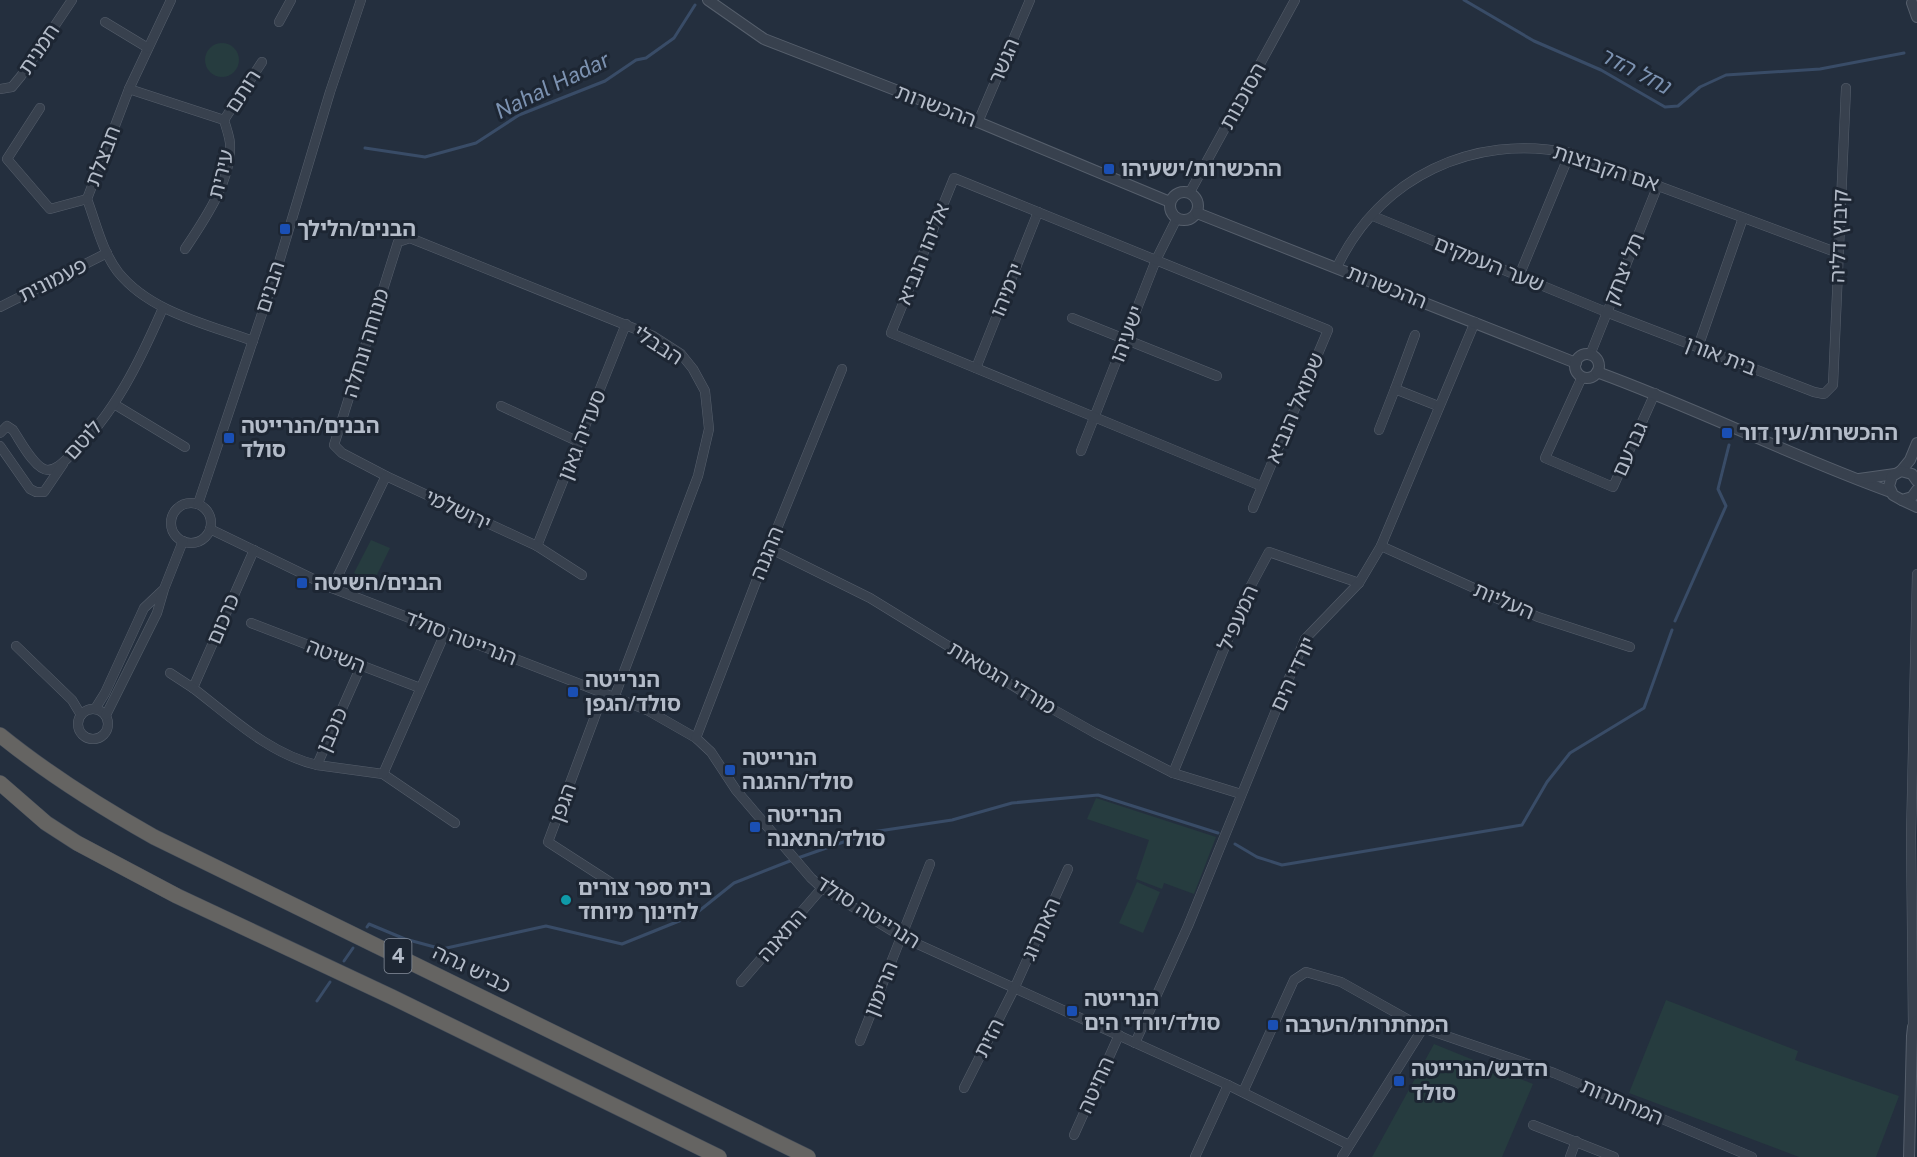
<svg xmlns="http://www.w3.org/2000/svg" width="1917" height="1157" font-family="'Public Sans','Noto Sans Hebrew',sans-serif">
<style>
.green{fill:#263c3f}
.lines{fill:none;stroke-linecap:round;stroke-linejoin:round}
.stream{stroke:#394c67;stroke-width:3}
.minor-casing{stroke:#565f6c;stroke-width:10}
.tertiary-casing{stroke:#565f6c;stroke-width:12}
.trunk-casing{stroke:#434c59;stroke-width:16}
.minor{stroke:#38414e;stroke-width:9}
.tertiary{stroke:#38414e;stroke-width:10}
.trunk{stroke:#656462;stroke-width:15}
.transit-dot{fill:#1a4fb4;stroke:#1d2633;stroke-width:2}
.culture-dot{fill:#0f9aa8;stroke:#1d2633;stroke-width:2}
.labels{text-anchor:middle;stroke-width:6;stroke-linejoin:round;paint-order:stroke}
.shield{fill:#1d2633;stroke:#878f9c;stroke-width:1.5}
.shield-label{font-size:20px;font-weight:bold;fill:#b4bcc9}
.street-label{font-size:21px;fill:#b4bcc9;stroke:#1d2633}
.poi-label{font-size:21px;font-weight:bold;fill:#b4bcc9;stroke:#1d2633;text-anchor:start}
.water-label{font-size:22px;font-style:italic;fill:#7c92b1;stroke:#1d2633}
</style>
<rect width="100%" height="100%" fill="#242f3e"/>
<!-- green -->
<g class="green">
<circle cx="222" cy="60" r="17"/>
<path d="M 371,540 L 390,548 L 373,583 L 354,573 Z"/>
<path d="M 1096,798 L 1216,837 L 1194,894 L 1164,883 L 1162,889 L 1136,879 L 1149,840 L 1087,819 Z"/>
<path d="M 1137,882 L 1160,892 L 1143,933 L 1119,923 Z"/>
<path d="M 1666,1000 L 1798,1051 L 1795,1060 L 1899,1096 L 1876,1157 L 1799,1157 L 1629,1093 Z"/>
<path d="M 1434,1044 L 1533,1084 L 1502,1157 L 1372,1157 Z"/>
</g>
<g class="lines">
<!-- stream -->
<g class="stream">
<path d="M 1464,0 L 1534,41 L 1601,70 L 1665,107 L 1678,106 L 1700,87 L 1726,75 L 1820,69 L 1904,53"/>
<path d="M 365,148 L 425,157 L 476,143 L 519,115 L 605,81 L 636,60 L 646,58 L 674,38 L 695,5"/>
<path d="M 1675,621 L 1726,506 L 1718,489 L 1729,445"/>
<path d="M 1235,844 L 1257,857 L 1282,865 L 1522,825 L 1547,782 L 1570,753 L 1644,708 L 1672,630"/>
<path d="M 367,927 L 369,924 L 405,939 L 442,949 L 546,926 L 622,944 L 694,915 L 734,883 L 795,859 L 872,832 L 952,820 L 1012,803 L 1098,795 L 1218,833"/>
<path d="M 344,961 L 353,948"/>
<path d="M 317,1001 L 330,982"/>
</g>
<defs>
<g id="minor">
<path d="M 171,0 L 129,89 L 87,199 C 96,223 102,251 118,272 C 150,312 207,324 253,341"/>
<path d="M 105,22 L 148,48"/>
<path d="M 279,22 L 291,0"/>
<path d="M 0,89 L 12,87 L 21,76 L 72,0"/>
<path d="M 129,89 L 224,120 C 226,127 229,135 230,143 C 232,180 205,219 185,249"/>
<path d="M 40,108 L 7,159 L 50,209 L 87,199"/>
<path d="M 224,120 L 262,62"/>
<path d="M 978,122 L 1030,0"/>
<path d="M 1190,192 L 1295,0"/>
<path d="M 1373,216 L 1606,312 L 1814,392 L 1824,394 L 1833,385 L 1846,88"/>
<path d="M 1337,267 C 1380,177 1473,133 1570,153 L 1838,253"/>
<path d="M 1519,276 L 1570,153"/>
<path d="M 0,307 L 107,253"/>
<path d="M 1072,318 L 1217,376"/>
<path d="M 1415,335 L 1395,389 L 1438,406"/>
<path d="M 1698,347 L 1743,218"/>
<path d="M 1590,355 L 1658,185"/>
<path d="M 976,368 L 1038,212"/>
<path d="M 1582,377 L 1545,458 L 1613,487 L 1655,393"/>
<path d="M 114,404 L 185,447"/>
<path d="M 501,406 L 579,442"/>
<path d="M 1379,430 L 1395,389"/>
<path d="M 0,433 L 7,426 L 13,430 C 20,440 35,470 48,470 C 58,469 64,461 71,455 C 114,415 140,361 163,308"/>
<path d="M 0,446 L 30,489 L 36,492 L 44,492 L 63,464"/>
<path d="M 1081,451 L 1156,260 L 1177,218"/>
<circle cx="191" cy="523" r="20"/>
<path d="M 198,504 L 277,269 L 330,92 L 361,0"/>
<path d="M 1253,508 L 1328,330 L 954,178 L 891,333 L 1261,486"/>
<path d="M 210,529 L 332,588 L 647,710 L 696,738 L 711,752 L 736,790 L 811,878 L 822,888 L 902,937 L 1228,1085 L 1349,1145"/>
<path d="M 537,546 L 626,324"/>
<path d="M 1381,546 L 1538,617 L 1630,647"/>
<path d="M 769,548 L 870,598 L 1033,698 L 1095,733 L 1173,773 L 1241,794"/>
<path d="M 254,550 L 193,688 C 231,717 269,754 317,765"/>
<path d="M 582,575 L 537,546 L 386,476 L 342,453 L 334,445 L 398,242 L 410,238 L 653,336 L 681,354 L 693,369 L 705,391 L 709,429 L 698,476 L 614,698"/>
<path d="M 332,588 L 386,476"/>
<path d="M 251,623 L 420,688"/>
<path d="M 16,646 L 72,700 L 81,715"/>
<path d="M 361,666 L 317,765 L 383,774 L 455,823"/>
<path d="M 170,673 L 193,688"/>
<path d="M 603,695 L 548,842 L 610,882"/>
<circle cx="93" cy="724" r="15"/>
<path d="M 95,709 L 105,693 L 144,608 L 162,591"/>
<path d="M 106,715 L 157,613 L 164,589 L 183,541"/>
<path d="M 696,738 L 769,548 L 842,369"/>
<path d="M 1173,773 L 1247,593 L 1269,552 L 1359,583"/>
<path d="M 383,774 L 445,633"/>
<path d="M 741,982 L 822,888"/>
<path d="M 1913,1027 L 1911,836 L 1917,574"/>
<path d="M 860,1041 L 930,864"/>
<path d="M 1135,1043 L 1188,926 L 1305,639 L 1359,583 L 1381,546 L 1475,322"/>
<path d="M 964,1088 L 1014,989 L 1068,869"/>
<path d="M 1243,1092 L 1294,980 L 1306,972 L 1341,982 L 1423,1028 L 1554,1073 L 1752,1157"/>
<path d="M 1533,1125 L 1614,1157"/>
<path d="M 1074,1135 L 1119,1035"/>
<path d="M 1195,1157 L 1228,1085"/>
<path d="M 1342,1157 L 1423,1028"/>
<path d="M 1570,1157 L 1576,1141"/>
</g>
<g id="tertiary">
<path d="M 708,0 L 764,39 L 978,122 L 1170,202"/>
<path d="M 1912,3 L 1917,17"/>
<circle cx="1184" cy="206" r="14"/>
<path d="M 1197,213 L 1576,363"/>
<circle cx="1587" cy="366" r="12"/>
<path d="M 1597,372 C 1696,408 1791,456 1891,492"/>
<path d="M 1901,471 L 1910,460 L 1917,443"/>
<path d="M 1859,479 L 1895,474"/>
<path d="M 1917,481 L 1912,474 L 1901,471 L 1892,476 L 1889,486 L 1893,495 L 1902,500 L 1912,497 L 1917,490"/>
<path d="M 1902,500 L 1917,507"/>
<path d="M 1909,1157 L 1912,1036 L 1913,1027 L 1917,1021"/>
</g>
<g id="trunk">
<path d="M 0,735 C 48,774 99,806 154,837 L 808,1157"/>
<path d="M 0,783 L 46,823 L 77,843 L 177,896 L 392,997 L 719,1157"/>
</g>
</defs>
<!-- minor casing -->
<use href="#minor" class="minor-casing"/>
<!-- tertiary casing -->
<use href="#tertiary" class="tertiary-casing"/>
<!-- trunk casing -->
<use href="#trunk" class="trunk-casing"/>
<!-- minor -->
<use href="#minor" class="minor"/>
<!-- tertiary -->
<use href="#tertiary" class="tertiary"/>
<!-- trunk -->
<use href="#trunk" class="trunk"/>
</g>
<!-- markers -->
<g class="transit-dot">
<rect x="1103" y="163" width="12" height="12" rx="3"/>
<rect x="279" y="223" width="12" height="12" rx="3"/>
<rect x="1721" y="427" width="12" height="12" rx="3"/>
<rect x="223" y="432" width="12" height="12" rx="3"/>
<rect x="296" y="577" width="12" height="12" rx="3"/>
<rect x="567" y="686" width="12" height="12" rx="3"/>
<rect x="724" y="764" width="12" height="12" rx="3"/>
<rect x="749" y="821" width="12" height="12" rx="3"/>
<rect x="1066" y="1005" width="12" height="12" rx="3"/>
<rect x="1267" y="1019" width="12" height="12" rx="3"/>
<rect x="1393" y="1075" width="12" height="12" rx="3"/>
</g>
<circle class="culture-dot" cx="566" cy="900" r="6"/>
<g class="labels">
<!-- shield labels -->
<rect class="shield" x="384.5" y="939" width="27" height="34" rx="4.5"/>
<g class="shield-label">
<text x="398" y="963">4</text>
</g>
<!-- street labels -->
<g class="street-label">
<text transform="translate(39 49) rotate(-56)" y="7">חמנית</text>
<text transform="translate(1004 61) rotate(-67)" y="7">הגשר</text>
<text transform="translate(243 91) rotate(-57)" y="7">רותם</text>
<text transform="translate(1243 96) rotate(-61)" y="7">הסוכנות</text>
<text transform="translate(936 106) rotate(21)" y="7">ההכשרות</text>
<text transform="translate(103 156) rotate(-69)" y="7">חבצלת</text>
<text transform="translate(1606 168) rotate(18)" y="7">אם הקבוצות</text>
<text transform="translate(221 174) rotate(-76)" y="7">עירית</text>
<text transform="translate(1839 236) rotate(-88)" y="7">קיבוץ דליה</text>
<text transform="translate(923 254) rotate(-68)" y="7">אליהו הנביא</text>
<text transform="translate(1489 264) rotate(22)" y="7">שער העמקים</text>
<text transform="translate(1624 269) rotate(-68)" y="7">תל יצחק</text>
<text transform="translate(53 280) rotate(-27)" y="7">פעמונית</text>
<text transform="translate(270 287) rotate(-72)" y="7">הבנים</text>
<text transform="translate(1387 287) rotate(22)" y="7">ההכשרות</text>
<text transform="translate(1007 290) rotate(-68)" y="7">ירמיהו</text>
<text transform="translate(1127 334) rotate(-69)" y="7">ישעיהו</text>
<text transform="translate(366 343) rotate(-73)" y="7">מנוחה ונחלה</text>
<text transform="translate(658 345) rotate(33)" y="7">הבבלי</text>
<text transform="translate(1721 356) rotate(21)" y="7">בית אורן</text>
<text transform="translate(1295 408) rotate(-67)" y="7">שמואל הנביא</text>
<text transform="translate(582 435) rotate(-68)" y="7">סעדיה גאון</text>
<text transform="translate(83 440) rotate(-48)" y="7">לוטם</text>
<text transform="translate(1630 449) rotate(-66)" y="7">גברעם</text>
<text transform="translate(458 510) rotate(25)" y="7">ירושלמי</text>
<text transform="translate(767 553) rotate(-68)" y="7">ההגנה</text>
<text transform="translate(1504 601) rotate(23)" y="7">העליות</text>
<text transform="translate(1238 618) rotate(-66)" y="7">המעפיל</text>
<text transform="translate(223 619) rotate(-67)" y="7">כרכום</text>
<text transform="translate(461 638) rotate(21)" y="7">הנרייטה סולד</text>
<text transform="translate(336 656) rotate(21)" y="7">השיטה</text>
<text transform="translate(1293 674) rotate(-65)" y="7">יורדי הים</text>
<text transform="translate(1002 678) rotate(31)" y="7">מורדי הגטאות</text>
<text transform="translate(332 730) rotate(-66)" y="7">כוכבן</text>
<text transform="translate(563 803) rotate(-70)" y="7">הגפן</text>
<text transform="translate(868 912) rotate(32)" y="7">הנרייטה סולד</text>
<text transform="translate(1041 929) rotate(-66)" y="7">האתרוג</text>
<text transform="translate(782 935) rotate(-49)" y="7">התאנה</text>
<text transform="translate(472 969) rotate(26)" y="7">כביש גהה</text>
<text transform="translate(881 989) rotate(-68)" y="7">הרימון</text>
<text transform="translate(989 1038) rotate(-63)" y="7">הזית</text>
<text transform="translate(1096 1085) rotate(-66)" y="7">החיטה</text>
<text transform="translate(1622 1102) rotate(23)" y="7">המחתרות</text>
</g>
<!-- poi labels -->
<g class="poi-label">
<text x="1121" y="176">ההכשרות/ישעיהו</text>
<text x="297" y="236">הבנים/הלילך</text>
<text x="241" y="433">הבנים/הנרייטה<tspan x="241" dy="24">סולד</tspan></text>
<text x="1739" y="440">ההכשרות/עין דור</text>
<text x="314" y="590">הבנים/השיטה</text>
<text x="585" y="687">הנרייטה<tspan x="585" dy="24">סולד/הגפן</tspan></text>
<text x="742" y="765">הנרייטה<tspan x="742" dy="24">סולד/ההגנה</tspan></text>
<text x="767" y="822">הנרייטה<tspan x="767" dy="24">סולד/התאנה</tspan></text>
<text x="578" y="895">בית ספר צורים<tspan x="578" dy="24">לחינוך מיוחד</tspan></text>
<text x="1084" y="1006">הנרייטה<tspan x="1084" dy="24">סולד/יורדי הים</tspan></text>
<text x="1285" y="1032">המחתרות/הערבה</text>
<text x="1411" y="1076">הדבש/הנרייטה<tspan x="1411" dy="24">סולד</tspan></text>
</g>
<!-- water labels -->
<g class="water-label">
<text transform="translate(1635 70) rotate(27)" y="8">נחל הדר</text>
<text transform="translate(552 85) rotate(-26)" y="8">Nahal Hadar</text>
</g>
</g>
</svg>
